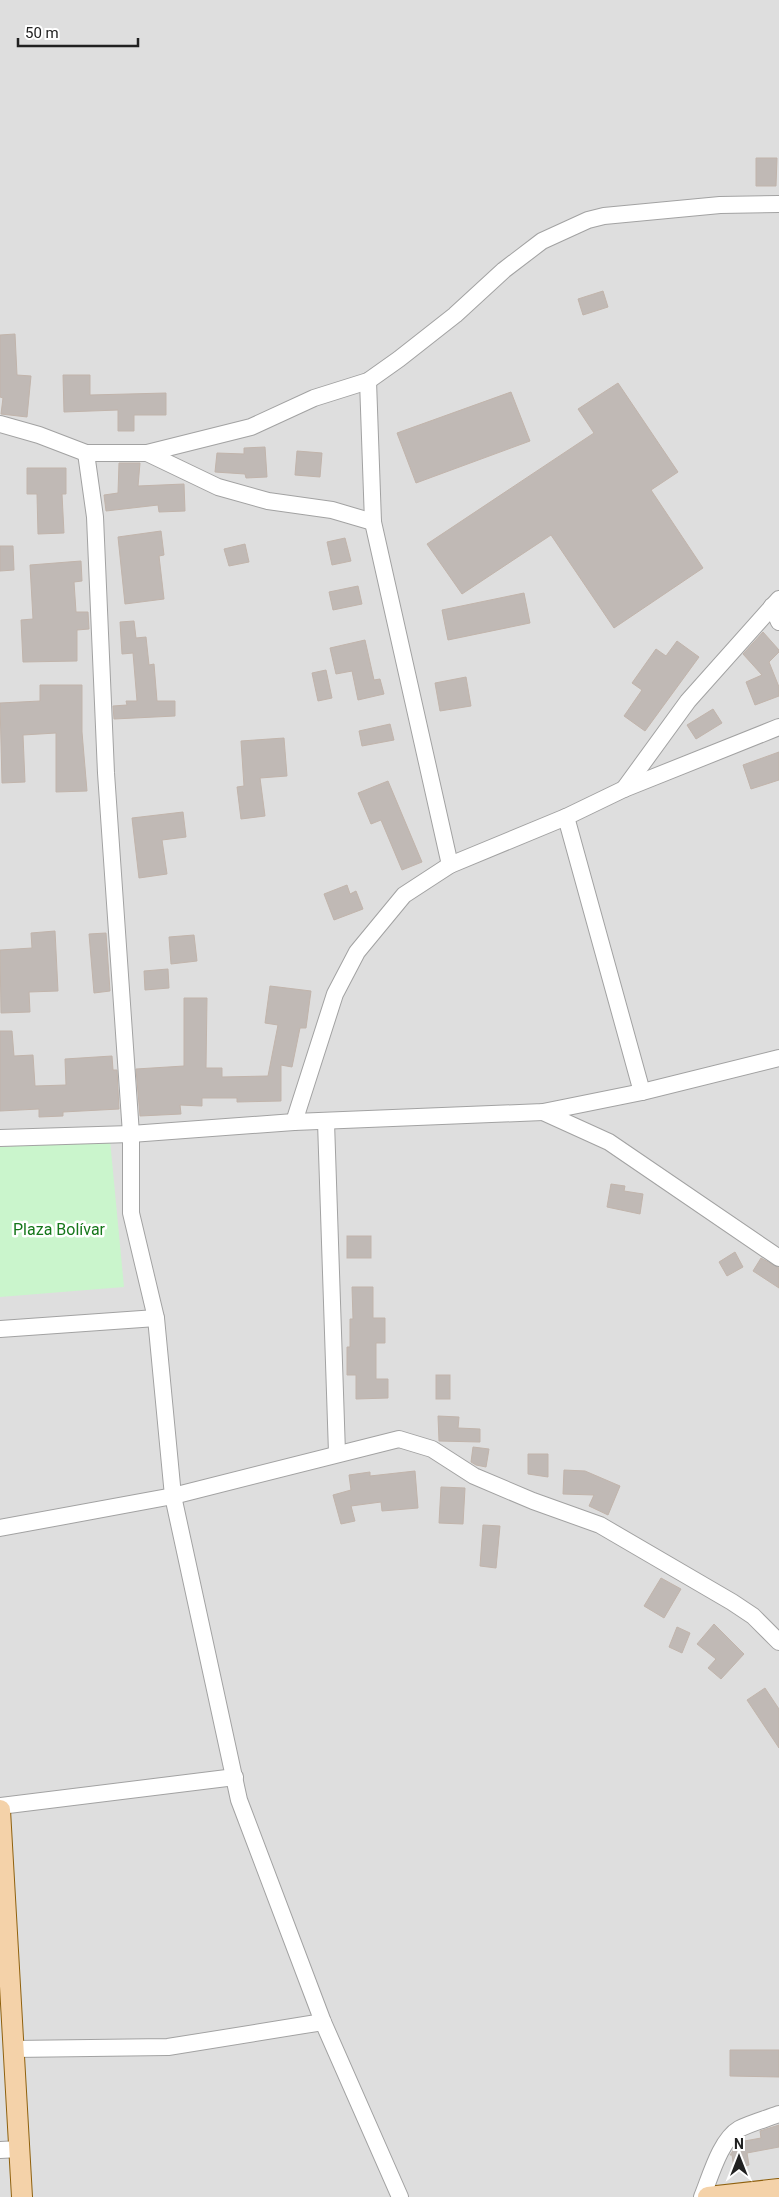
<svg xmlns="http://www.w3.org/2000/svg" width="779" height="2197" font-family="Roboto,sans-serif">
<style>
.residential{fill:#dedede}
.park{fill:#caf5cc}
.building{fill:#c0b9b5;stroke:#c1b4ab}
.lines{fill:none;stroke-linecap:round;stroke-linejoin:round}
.minor-casing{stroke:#a2a2a2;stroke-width:18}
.major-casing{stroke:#8f610e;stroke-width:22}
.minor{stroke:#fff;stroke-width:16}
.major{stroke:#f4d2a9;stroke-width:20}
.labels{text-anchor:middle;stroke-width:5;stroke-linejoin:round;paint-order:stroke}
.park-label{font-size:16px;fill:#16771b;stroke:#fff}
</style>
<rect width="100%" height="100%" fill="#f0ede8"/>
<!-- residential -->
<rect class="residential" x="0" y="0" width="779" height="2197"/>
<!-- park -->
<path class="park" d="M 110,1140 L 124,1287 L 0,1297 L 0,1147 Z"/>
<!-- building -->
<g class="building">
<path d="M 756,158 L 777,158 L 776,186 L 756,186 Z"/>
<path d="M 603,291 L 608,307 L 583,315 L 578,299 Z"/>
<path d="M 15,334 L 17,375 L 31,376 L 27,417 L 1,414 L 3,398 L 0,397 L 0,335 Z"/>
<path d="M 63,375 L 90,375 L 90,395 L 166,393 L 166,415 L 134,415 L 134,431 L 118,431 L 118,410 L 64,412 Z"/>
<path d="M 618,383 L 678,472 L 651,490 L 703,568 L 614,628 L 551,535 L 462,594 L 427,544 L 594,433 L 578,409 Z"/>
<path d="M 511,392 L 530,441 L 416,483 L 397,433 Z"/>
<path d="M 265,447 L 267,477 L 246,478 L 245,474 L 215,472 L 217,453 L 244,454 L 244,448 Z"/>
<path d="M 297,451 L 322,453 L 320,477 L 295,475 Z"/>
<path d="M 119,463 L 140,463 L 138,486 L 184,484 L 185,511 L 159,512 L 158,505 L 106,511 L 104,495 L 118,493 Z"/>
<path d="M 27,468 L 66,468 L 66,494 L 62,494 L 64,533 L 38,534 L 37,494 L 27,494 Z"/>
<path d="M 161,531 L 164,555 L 159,556 L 164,599 L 125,604 L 118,537 Z"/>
<path d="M 345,538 L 351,561 L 332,565 L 327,542 Z"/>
<path d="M 245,544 L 249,562 L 229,566 L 224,549 Z"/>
<path d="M 0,546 L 13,546 L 14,570 L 0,571 Z"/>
<path d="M 81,561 L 82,581 L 74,582 L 76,612 L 88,612 L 89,629 L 77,630 L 77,661 L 23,662 L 21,620 L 33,619 L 30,565 Z"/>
<path d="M 358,586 L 362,604 L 333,610 L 329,592 Z"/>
<path d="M 524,593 L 530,623 L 448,640 L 442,610 Z"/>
<path d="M 134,621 L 136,638 L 146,637 L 149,665 L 154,664 L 157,701 L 175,701 L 175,716 L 114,719 L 113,706 L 127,705 L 126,701 L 137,701 L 133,653 L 122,654 L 120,622 Z"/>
<path d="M 763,632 L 779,650 L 779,652 L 769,662 L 779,687 L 779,696 L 755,705 L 746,682 L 762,675 L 743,654 Z"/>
<path d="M 365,640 L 374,680 L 380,679 L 384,694 L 358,700 L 352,671 L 336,674 L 330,648 Z"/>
<path d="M 677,641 L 699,657 L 645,731 L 624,716 L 642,690 L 632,683 L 656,649 L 666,656 Z"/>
<path d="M 326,670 L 332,698 L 318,701 L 312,673 Z"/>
<path d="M 466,677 L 471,706 L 440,711 L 435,683 Z"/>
<path d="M 40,685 L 82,685 L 82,732 L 87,791 L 56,792 L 56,733 L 23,735 L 25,782 L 2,783 L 0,703 L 40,701 Z"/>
<path d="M 713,709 L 722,723 L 696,739 L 687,725 Z"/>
<path d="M 390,724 L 394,740 L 362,746 L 359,731 Z"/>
<path d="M 284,738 L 287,776 L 260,778 L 265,816 L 241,819 L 237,787 L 244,786 L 241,741 Z"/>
<path d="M 779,752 L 779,780 L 751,789 L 743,765 Z"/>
<path d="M 388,781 L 422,862 L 402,870 L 381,820 L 371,824 L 358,793 Z"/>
<path d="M 183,812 L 186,837 L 162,840 L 167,874 L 139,878 L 132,818 Z"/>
<path d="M 347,885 L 350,894 L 356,891 L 363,909 L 334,920 L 324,894 Z"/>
<path d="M 55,931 L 58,991 L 29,992 L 30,1012 L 1,1013 L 0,950 L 32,948 L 31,933 Z"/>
<path d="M 106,933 L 110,991 L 94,993 L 89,934 Z"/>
<path d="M 194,935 L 197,961 L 171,964 L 169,937 Z"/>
<path d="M 168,969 L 169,988 L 145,990 L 144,971 Z"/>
<path d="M 270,986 L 311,991 L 306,1028 L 300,1028 L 292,1067 L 281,1065 L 281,1101 L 237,1102 L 237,1098 L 202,1098 L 202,1106 L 180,1105 L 181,1114 L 140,1116 L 136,1069 L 184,1066 L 184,998 L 207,998 L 206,1068 L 222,1068 L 222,1077 L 268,1076 L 278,1025 L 265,1023 Z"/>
<path d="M 0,1031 L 12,1031 L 14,1056 L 33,1055 L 35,1086 L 66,1085 L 65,1059 L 112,1056 L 113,1070 L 117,1070 L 119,1109 L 63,1112 L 63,1116 L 39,1117 L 39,1109 L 0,1111 Z"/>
<path d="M 611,1184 L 625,1186 L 624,1191 L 643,1194 L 640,1214 L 607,1207 Z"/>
<rect x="347" y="1236" width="24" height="22"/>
<path d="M 735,1252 L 743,1267 L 727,1276 L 719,1262 Z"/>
<path d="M 761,1258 L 779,1268 L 779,1288 L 753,1271 Z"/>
<path d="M 352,1287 L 373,1287 L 373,1318 L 385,1318 L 385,1343 L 376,1343 L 376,1379 L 388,1379 L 388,1398 L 356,1399 L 356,1375 L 347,1375 L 347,1347 L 350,1347 L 350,1319 L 353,1319 Z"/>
<rect x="436" y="1375" width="14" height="24"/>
<path d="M 438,1416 L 459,1417 L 458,1428 L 480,1429 L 480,1442 L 439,1441 Z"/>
<path d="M 473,1447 L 489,1449 L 486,1467 L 476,1465 L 471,1462 Z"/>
<path d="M 528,1454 L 548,1454 L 548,1477 L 528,1474 Z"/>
<path d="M 564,1470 L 585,1471 L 620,1486 L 608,1515 L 589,1506 L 594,1495 L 563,1494 Z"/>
<path d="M 415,1471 L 418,1508 L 382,1511 L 381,1502 L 351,1506 L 355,1521 L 341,1524 L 333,1495 L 351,1490 L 349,1475 L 370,1472 L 370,1476 Z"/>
<path d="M 441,1487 L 465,1488 L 463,1524 L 439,1523 Z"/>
<path d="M 483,1525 L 500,1526 L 496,1568 L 480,1566 Z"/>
<path d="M 661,1578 L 681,1589 L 664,1618 L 644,1606 Z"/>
<path d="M 714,1624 L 744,1654 L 721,1679 L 708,1668 L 716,1659 L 697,1644 Z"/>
<path d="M 677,1627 L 690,1633 L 682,1653 L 669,1647 Z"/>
<path d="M 765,1688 L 779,1709 L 779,1748 L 747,1700 Z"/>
<path d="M 730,2050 L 779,2050 L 779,2077 L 730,2076 Z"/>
<path d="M 779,2125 L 779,2147 L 747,2153 L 749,2165 L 734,2168 L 732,2155 L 730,2155 L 739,2142 L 761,2138 L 760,2131 Z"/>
</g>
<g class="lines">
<defs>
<g id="minor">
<path d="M 368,381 L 373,522 L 450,865"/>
<path d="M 0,424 L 39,435 L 86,453 L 147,453 L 218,487 L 268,501 L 332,510 L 373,522"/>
<path d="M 86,453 L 95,517 L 106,773 L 131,1134 L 131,1213 L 156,1318 L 173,1496 L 239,1800 L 323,2022 L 400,2197"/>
<path d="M 147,453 L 251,427 L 314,398 L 368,381 L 399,359 L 455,315 L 504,270 L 542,241 L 588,220 L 604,216 L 720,205 L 779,204"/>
<path d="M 772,606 L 779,622"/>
<path d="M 624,789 L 688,701 L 779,599"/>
<path d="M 566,817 L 642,1092"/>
<path d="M 543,1112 L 609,1142 L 779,1258"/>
<path d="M 294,1122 L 335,994 L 357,952 L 404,895 L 450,865 L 566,817 L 624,789 L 779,727"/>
<path d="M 326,1122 L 337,1453"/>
<path d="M 0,1138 L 131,1134 L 294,1122 L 543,1112 L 642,1092 L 779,1058"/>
<path d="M 0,1329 L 156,1318"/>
<path d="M 0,1528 L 173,1496 L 399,1439 L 432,1449 L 474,1476 L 533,1501 L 600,1525 L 732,1602 L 753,1616 L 779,1642"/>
<path d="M 0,1806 L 235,1777"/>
<path d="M 13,2049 L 168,2047 L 323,2022"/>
<path d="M 0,2150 L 20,2149"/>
<path d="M 702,2197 C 710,2178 720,2140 739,2129 C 751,2123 766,2119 779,2114"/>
</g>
<g id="major">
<path d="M 0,1810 L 22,2197"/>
<path d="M 708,2197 L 779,2189"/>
</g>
</defs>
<!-- minor casing -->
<use href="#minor" class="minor-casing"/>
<!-- major casing -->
<use href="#major" class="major-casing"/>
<!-- minor -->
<use href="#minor" class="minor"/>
<!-- major -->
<use href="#major" class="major"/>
</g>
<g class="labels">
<!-- park labels -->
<g class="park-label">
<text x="59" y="1235">Plaza Bolívar</text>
</g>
</g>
<!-- north arrow -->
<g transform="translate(739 2157)" stroke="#ffffff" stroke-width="4" paint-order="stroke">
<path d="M0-4L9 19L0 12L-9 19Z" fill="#212121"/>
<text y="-8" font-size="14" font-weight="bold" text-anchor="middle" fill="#212121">N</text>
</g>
<!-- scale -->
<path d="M18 38v8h120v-8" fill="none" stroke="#212121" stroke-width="2.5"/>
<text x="25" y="38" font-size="15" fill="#212121" stroke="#ffffff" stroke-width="4" paint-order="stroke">50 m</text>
</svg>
